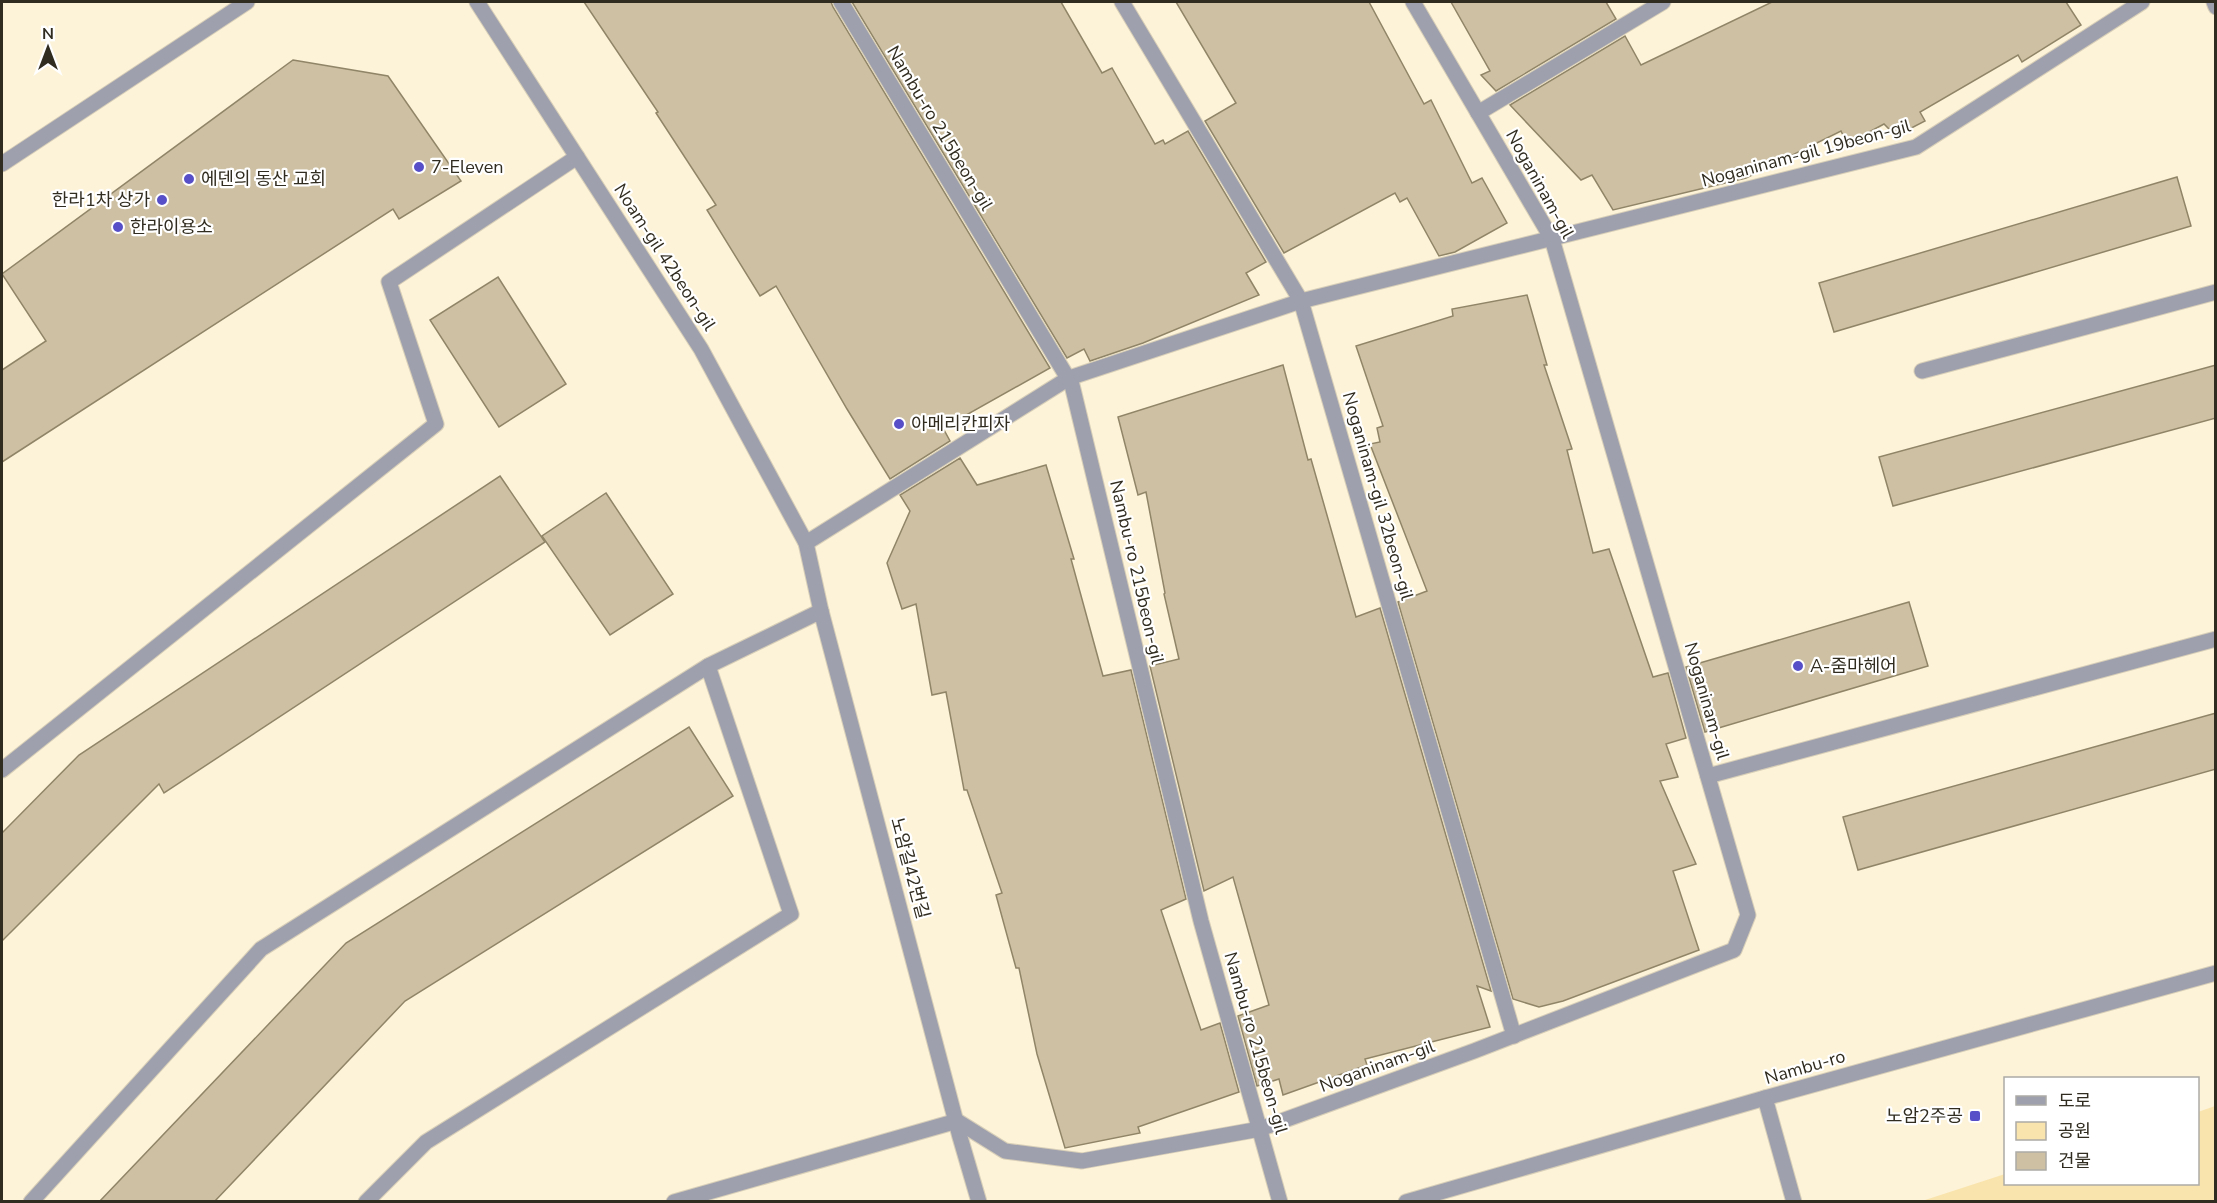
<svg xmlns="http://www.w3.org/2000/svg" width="2217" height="1203" font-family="'Nunito Sans','Noto Sans KR',sans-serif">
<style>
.green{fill:#fae4ad}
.building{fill:#cec1a3;stroke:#918568;stroke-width:1.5}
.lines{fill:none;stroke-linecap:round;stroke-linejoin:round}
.service-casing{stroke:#d8cfb8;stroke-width:17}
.minor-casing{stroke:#d8cfb8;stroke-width:17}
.tertiary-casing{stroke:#d8cfb8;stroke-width:17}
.service{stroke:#9fa0ae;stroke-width:15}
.minor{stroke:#9fa0ae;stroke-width:15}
.tertiary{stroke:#9fa0ae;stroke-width:15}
.poi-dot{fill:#574fc7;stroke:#fff;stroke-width:2}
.labels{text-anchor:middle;stroke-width:4.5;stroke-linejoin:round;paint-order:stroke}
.street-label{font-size:18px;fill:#312c20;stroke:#fff}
.poi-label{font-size:18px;fill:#312c20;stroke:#fff;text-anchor:start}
</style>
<rect width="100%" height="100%" fill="#fdf3d9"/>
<!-- green -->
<path class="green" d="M 2215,1106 L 2215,1201 L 1922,1201 L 2005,1174 L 2006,1184 L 2198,1184 L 2198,1112 Z"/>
<!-- building -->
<g class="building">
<path d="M 584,2 L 831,2 L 833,7 L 1050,368 L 943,428 L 950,441 L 890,479 L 847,409 L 776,286 L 760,296 L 707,210 L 716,205 L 656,113 L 658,112 Z"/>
<path d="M 852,2 L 1061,2 L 1102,73 L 1112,68 L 1155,144 L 1163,140 L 1165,144 L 1188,131 L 1266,262 L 1246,273 L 1259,295 L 1143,343 L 1090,361 L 1084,349 L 1067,358 Z"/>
<path d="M 1176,2 L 1369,2 L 1424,104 L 1431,100 L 1472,183 L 1482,178 L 1507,223 L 1455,252 L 1439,256 L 1407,198 L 1400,202 L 1395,193 L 1284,253 L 1205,121 L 1236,103 Z"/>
<path d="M 1451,2 L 1606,2 L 1616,19 L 1496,91 L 1481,75 L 1490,71 Z"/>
<path d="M 1772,2 L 2066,2 L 2081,25 L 2022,62 L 2018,55 L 1920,112 L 1925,121 L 1896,136 L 1884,124 L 1847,144 L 1841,131 L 1746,178 L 1613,210 L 1592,175 L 1581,180 L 1510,105 L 1625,36 L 1641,65 Z"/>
<path d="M 293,60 L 388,76 L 461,181 L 399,219 L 393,209 L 2,462 L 2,370 L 46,341 L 2,274 Z"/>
<path d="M 2177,177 L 2191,226 L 1834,332 L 1819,283 Z"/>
<path d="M 498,277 L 566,384 L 499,427 L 430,320 Z"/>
<path d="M 1527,295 L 1547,365 L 1544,365 L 1572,449 L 1567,450 L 1593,553 L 1609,549 L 1653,677 L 1668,673 L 1686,738 L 1666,744 L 1678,777 L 1660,781 L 1696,864 L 1673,871 L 1699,950 L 1563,1001 L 1539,1007 L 1513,999 L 1398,602 L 1427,591 L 1370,444 L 1380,442 L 1377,428 L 1383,426 L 1356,346 L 1453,316 L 1452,309 Z"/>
<path d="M 1283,365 L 1308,460 L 1311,459 L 1356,617 L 1380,608 L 1491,991 L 1477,986 L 1490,1027 L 1365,1059 L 1367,1065 L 1283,1095 L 1279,1079 L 1257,1086 L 1238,1016 L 1269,1005 L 1233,877 L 1204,891 L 1150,666 L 1179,659 L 1164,594 L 1165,593 L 1146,492 L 1138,495 L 1118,417 Z"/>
<path d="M 2216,365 L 2216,418 L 1893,506 L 1879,457 Z"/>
<path d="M 960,458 L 977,485 L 1046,465 L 1074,559 L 1071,559 L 1103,676 L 1131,670 L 1186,899 L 1161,910 L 1201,1030 L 1220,1023 L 1239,1092 L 1138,1127 L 1140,1133 L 1065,1148 L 1037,1054 L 1019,968 L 1016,968 L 996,895 L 1002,893 L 967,790 L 964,790 L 946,692 L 932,695 L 916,604 L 902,609 L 887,563 L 910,511 L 900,495 Z"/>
<path d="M 500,476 L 545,542 L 164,793 L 159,784 L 2,941 L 2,833 L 79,755 Z"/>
<path d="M 606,493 L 673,594 L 610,635 L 542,536 Z"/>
<path d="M 1909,602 L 1928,666 L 1705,732 L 1686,667 Z"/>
<path d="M 2216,713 L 2216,769 L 1858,870 L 1843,817 Z"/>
<path d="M 689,727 L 733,796 L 405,1001 L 214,1202 L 99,1202 L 346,943 Z"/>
</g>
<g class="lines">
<defs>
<g id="service">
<path d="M 2214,2 L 2216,7"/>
<path d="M 1922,371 L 2216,292"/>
<path d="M 2,770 L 436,424 L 389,282 L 577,157"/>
<path d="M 1708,776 L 2216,639"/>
<path d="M 31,1202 L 261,949 L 708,666 L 821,611"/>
<path d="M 366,1202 L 426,1142 L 791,914 L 708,666"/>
</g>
<g id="minor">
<path d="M 477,2 L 701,349 L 806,543 L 821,611 L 960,1137 L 979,1202"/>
<path d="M 841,2 L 1072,385 L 1201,921 L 1280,1202"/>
<path d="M 1122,2 L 1301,301 L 1514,1036"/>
<path d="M 1478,113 L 1663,2"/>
<path d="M 2,164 L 247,2"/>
<path d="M 806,543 L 1069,378 L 1301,301 L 1916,147 L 2142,2"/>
<path d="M 674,1202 L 957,1121 L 1005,1151 L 1082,1161 L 1260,1129 L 1474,1051 L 1734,950 L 1748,915 L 1552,239 L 1413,2"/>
</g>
<g id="tertiary">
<path d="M 1765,1098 L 1794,1202"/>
<path d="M 1406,1202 L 1765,1098 L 2216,973"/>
</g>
</defs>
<!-- service casing -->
<use href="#service" class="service-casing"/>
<!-- minor casing -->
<use href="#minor" class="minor-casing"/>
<!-- tertiary casing -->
<use href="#tertiary" class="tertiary-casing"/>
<!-- service -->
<use href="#service" class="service"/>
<!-- minor -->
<use href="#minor" class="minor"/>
<!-- tertiary -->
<use href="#tertiary" class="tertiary"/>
</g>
<!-- markers -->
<g class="poi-dot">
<circle cx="419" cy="167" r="6"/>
<circle cx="189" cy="179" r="6"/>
<circle cx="162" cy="200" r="6"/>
<circle cx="118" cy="227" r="6"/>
<circle cx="899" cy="424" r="6"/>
<circle cx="1798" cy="666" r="6"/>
<rect x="1969" y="1110" width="12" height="12" rx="3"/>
</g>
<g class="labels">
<!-- street labels -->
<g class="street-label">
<text transform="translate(940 128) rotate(59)" y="6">Nambu-ro 215beon-gil</text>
<text transform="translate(1806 153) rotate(-15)" y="6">Noganinam-gil 19beon-gil</text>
<text transform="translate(1540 184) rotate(61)" y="6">Noganinam-gil</text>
<text transform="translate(665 257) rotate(57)" y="6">Noam-gil 42beon-gil</text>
<text transform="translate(1378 496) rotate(74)" y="6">Noganinam-gil 32beon-gil</text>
<text transform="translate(1137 572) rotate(77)" y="6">Nambu-ro 215beon-gil</text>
<text transform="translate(1707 701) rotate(74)" y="6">Noganinam-gil</text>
<text transform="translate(910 868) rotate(75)" y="6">노암길42번길</text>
<text transform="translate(1256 1043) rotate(74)" y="6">Nambu-ro 215beon-gil</text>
<text transform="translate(1377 1066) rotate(-20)" y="6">Noganinam-gil</text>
<text transform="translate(1805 1067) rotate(-16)" y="6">Nambu-ro</text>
</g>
<!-- poi labels -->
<g class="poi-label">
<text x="431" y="173">7-Eleven</text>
<text x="201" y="185">에덴의 동산 교회</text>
<text x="150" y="206" text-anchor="end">한라1차 상가</text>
<text x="130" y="233">한라이용소</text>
<text x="911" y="430">아메리칸피자</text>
<text x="1810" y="672">A-줌마헤어</text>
<text x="1963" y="1122" text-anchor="end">노암2주공</text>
</g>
</g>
<!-- border -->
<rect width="2217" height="1203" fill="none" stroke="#312c20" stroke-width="6"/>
<!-- legend -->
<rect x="2004" y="1077" width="195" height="108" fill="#ffffff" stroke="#adaba6" stroke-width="1.5"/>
<rect x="2016" y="1096" width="30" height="9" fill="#9fa0ae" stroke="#adaba6" stroke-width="1.5"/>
<text x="2058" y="1107" font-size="18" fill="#312c20">도로</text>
<rect x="2016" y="1122" width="30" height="18" fill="#fae4ad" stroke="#adaba6" stroke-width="1.5"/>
<text x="2058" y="1137" font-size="18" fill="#312c20">공원</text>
<rect x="2016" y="1152" width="30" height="18" fill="#cec1a3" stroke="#adaba6" stroke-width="1.5"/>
<text x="2058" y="1167" font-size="18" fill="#312c20">건물</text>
<!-- north arrow -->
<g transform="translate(48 48)" stroke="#ffffff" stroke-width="4.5" paint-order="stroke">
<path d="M0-4.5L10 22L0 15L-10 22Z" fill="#312c20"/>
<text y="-9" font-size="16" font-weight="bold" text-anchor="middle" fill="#312c20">N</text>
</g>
</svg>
